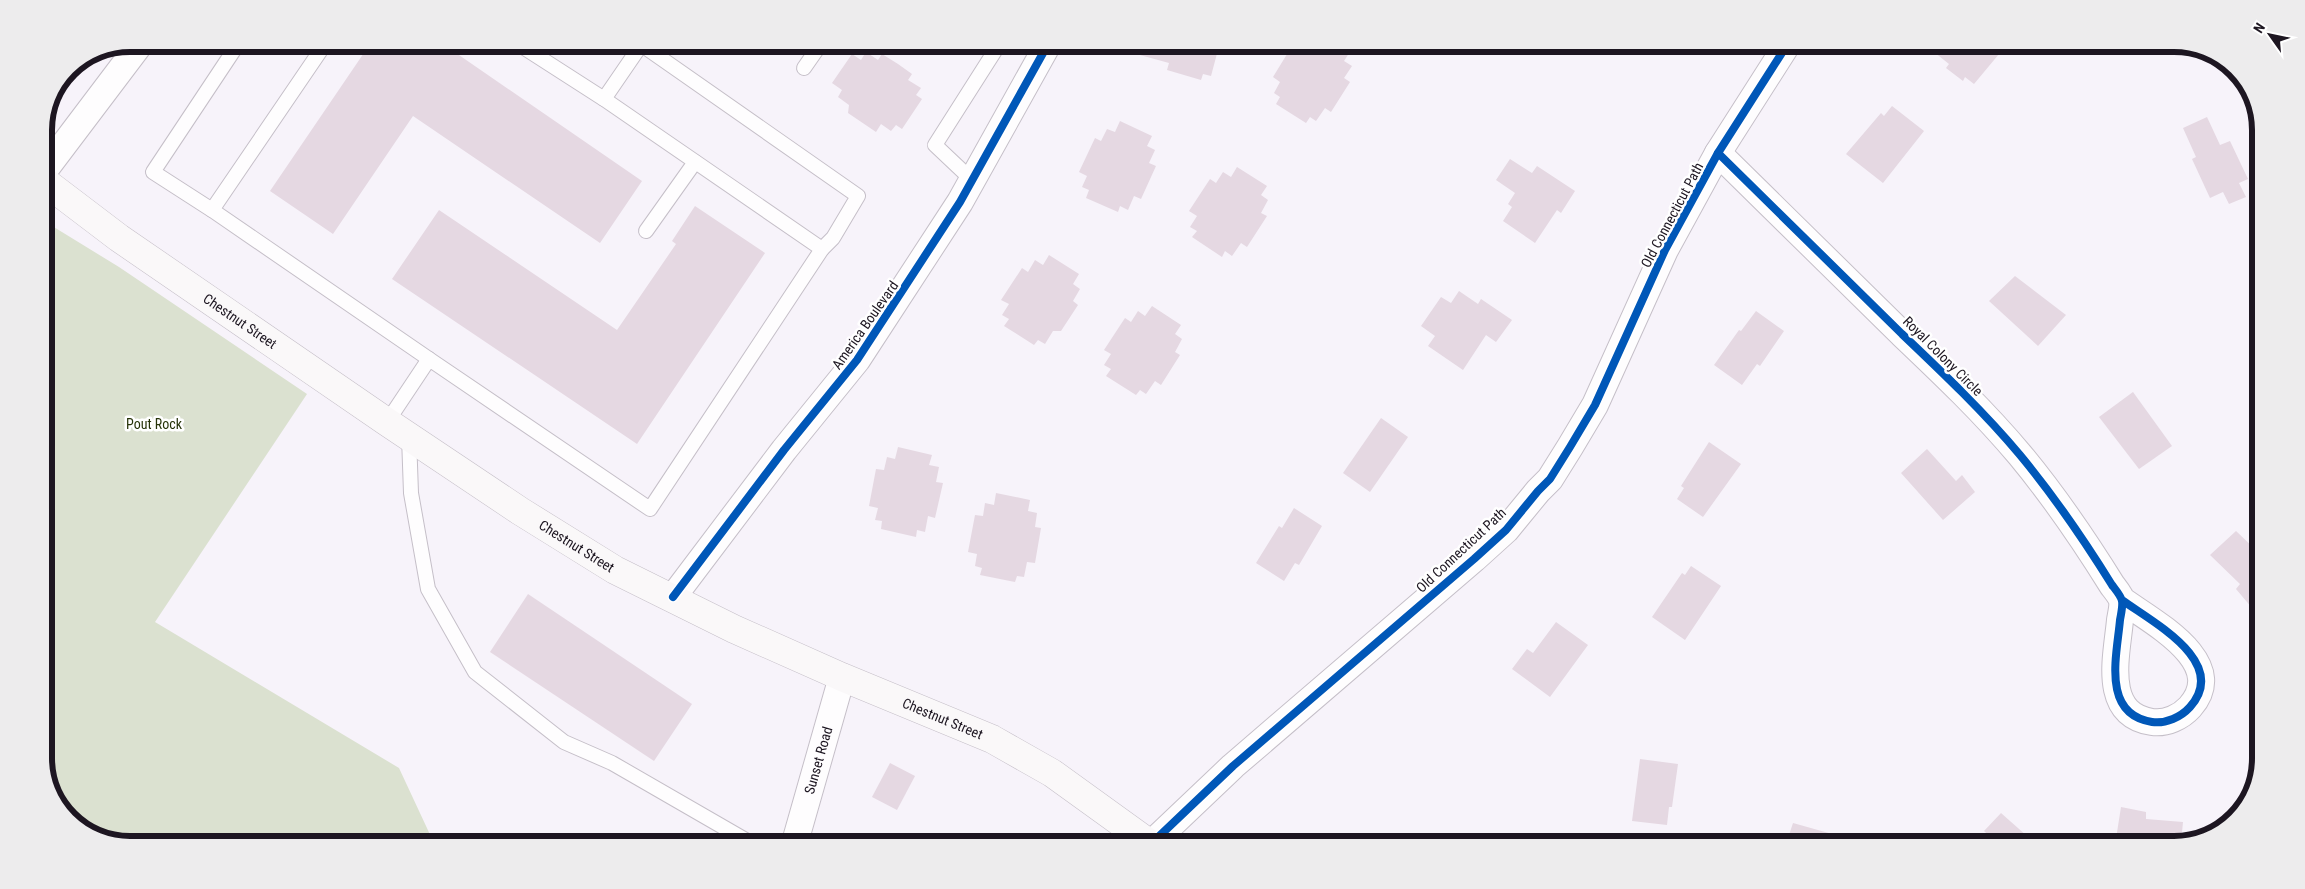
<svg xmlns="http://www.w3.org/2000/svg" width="2305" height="889" font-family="'Roboto Condensed',sans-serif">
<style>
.green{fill:#dbe1d0}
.building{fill:#e5d8e2}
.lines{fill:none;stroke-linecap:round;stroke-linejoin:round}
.service-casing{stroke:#c5bfc8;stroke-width:16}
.minor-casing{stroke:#c5bfc8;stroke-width:28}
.secondary-casing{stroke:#c5bfc8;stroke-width:29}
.service{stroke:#fefdfe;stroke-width:14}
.minor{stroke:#fefdfe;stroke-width:26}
.secondary{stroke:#faf8f9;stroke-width:28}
.cycleway-casing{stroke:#fff;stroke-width:11}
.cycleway{stroke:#0057b8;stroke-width:8}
.labels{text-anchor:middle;stroke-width:5;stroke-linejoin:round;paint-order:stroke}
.street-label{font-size:14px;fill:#1d1621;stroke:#fff}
.park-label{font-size:14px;fill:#253207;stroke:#fff}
.rim{fill:none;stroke:#1d1621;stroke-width:6}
</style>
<rect width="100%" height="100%" fill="#f7f3fa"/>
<!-- green -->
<path class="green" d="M 44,221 L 119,267 L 307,394 L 155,622 L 399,768 L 433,841 L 103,841 L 62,811 L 44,764 Z"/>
<!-- building -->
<g class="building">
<path d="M 370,44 L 443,44 L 642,181 L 600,243 L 413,116 L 333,234 L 270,191 Z"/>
<path d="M 1130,46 L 1219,46 L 1211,76 L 1203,74 L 1201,80 L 1167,70 L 1169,63 L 1129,52 Z"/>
<path d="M 1292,46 L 1353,47 L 1344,61 L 1352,66 L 1344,78 L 1350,82 L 1331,112 L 1325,108 L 1316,121 L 1310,117 L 1306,123 L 1276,104 L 1280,97 L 1274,93 L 1280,82 L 1273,77 Z"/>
<path d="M 1929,48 L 2004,48 L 1974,84 L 1965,77 L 1963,81 L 1946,68 L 1949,64 Z"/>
<path d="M 866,52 L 878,60 L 882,54 L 898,64 L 912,74 L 908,80 L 921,88 L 916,95 L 922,99 L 902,129 L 896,125 L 891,131 L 881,124 L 876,132 L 848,113 L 849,105 L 838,97 L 842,90 L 832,83 L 852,54 L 861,60 Z"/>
<path d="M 1892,106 L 1924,131 L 1883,183 L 1846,154 L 1881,113 L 1884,116 Z"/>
<path d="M 2207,117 L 2220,145 L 2230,141 L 2248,179 L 2239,183 L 2246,197 L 2229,204 L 2223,192 L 2210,198 L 2192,159 L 2196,157 L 2183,128 Z"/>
<path d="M 1120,121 L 1152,136 L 1147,146 L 1155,150 L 1149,163 L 1156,166 L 1141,199 L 1134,196 L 1128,210 L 1120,206 L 1118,212 L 1086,198 L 1089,190 L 1082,187 L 1087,176 L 1079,172 L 1095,138 L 1101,141 L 1107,129 L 1115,132 Z"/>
<path d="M 1510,159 L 1532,173 L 1537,166 L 1575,191 L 1561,213 L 1557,210 L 1535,243 L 1503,221 L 1512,207 L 1508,204 L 1515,193 L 1496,180 Z"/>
<path d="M 1237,167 L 1267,186 L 1261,195 L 1268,200 L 1261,213 L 1267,216 L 1247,247 L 1241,243 L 1232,256 L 1225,251 L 1222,257 L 1192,237 L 1197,231 L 1190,227 L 1197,216 L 1189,211 L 1210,179 L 1216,183 L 1223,172 L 1231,177 Z"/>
<path d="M 695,206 L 765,253 L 637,444 L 392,279 L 439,210 L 617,330 L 676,244 L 672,241 Z"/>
<path d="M 1049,255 L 1079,274 L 1073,284 L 1080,289 L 1073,301 L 1078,305 L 1061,331 L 1053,331 L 1045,344 L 1038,340 L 1034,345 L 1004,326 L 1009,319 L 1002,315 L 1009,304 L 1001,300 L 1022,268 L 1028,272 L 1035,260 L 1043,265 Z"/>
<path d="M 2015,276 L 2066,315 L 2038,346 L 1989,301 Z"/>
<path d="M 1459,291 L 1478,304 L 1481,299 L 1512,320 L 1496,342 L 1486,335 L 1463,370 L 1428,346 L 1435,336 L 1421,326 L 1441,297 L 1451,303 Z"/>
<path d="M 1152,306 L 1181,325 L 1175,334 L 1182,339 L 1175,352 L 1180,355 L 1161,385 L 1155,381 L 1146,394 L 1140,390 L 1136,395 L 1106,376 L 1111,369 L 1104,365 L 1111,354 L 1104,350 L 1125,318 L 1131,322 L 1138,311 L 1145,316 Z"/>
<path d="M 1756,311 L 1784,331 L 1760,366 L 1757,364 L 1742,385 L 1714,365 L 1739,330 L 1741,331 Z"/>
<path d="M 2133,392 L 2172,446 L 2139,469 L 2099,417 Z"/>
<path d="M 1381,418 L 1408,437 L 1370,492 L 1343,473 Z"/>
<path d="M 1709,442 L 1741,464 L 1703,517 L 1677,499 L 1684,488 L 1681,486 Z"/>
<path d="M 898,447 L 932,455 L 929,465 L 939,467 L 936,482 L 943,483 L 935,518 L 928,516 L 925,532 L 917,530 L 916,537 L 881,529 L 882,521 L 875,520 L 878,508 L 869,506 L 876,469 L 884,470 L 887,457 L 895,459 Z"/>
<path d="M 1927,449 L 1956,481 L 1962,475 L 1975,492 L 1943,520 L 1901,473 Z"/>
<path d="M 996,493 L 1030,500 L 1028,511 L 1037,513 L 1035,527 L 1041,528 L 1035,563 L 1027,562 L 1024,577 L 1017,576 L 1015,582 L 980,575 L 982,568 L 975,566 L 977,554 L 968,552 L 975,515 L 983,516 L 985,503 L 994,505 Z"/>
<path d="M 1294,508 L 1322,526 L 1299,565 L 1295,563 L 1284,581 L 1256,563 L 1279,526 L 1282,528 Z"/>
<path d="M 2236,531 L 2258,552 L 2258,615 L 2236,589 L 2240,584 L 2210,555 Z"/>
<path d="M 1691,566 L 1721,586 L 1685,640 L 1652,617 L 1682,573 L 1685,575 Z"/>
<path d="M 528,594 L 692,704 L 654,761 L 490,652 Z"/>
<path d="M 1556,622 L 1588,645 L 1550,697 L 1512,669 L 1527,649 L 1533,653 Z"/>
<path d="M 1640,759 L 1678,764 L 1672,807 L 1669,807 L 1667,825 L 1632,821 Z"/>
<path d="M 890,763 L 915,776 L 897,810 L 872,797 Z"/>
<path d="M 2121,807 L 2146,812 L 2146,819 L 2183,822 L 2181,843 L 2174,845 L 2115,845 Z"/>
<path d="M 2001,813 L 2037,845 L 1999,845 L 1984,831 Z"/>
<path d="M 1793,823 L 1850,839 L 1849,844 L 1786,844 Z"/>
</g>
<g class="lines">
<defs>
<g id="service">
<path d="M 325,44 L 212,210 L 429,359"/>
<path d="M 642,45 L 858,196 L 833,238 L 822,249"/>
<path d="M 804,68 L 820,45"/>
<path d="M 604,99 L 641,45"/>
<path d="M 972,180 L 935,145 L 998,46"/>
<path d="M 212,210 L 153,172 L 238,44"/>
<path d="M 646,231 L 695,162"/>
<path d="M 387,422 L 429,359 L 650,509 L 822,249 L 604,99 L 520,45"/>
<path d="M 409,437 L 411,493 L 428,589 L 475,672 L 564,742 L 612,763 L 749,842"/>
</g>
<g id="minor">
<path d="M 1718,153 C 1780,214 1841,274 1902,334 C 1943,373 1984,412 2020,455 C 2054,496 2084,540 2112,585 C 2115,589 2121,596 2122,601 C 2123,606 2121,614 2120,620 C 2117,655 2101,714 2152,722 C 2166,724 2181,717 2190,707 C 2230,662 2152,622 2122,600"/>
<path d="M 44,171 L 140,44"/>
<path d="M 673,597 L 784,450 L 857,360 L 960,202 L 1047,46"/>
<path id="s1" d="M 795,842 L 842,677"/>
<path d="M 1152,843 L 1233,766 L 1474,559 L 1506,530 L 1538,491 L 1550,479 L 1570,447 L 1595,405 L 1665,250 L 1718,153 L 1785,48"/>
</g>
<g id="secondary">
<path id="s2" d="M 44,181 L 119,238 L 387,422 L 520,511 L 615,570 L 734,629 L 842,677 L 992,739 L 1052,773 L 1149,843"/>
</g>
</defs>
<!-- service casing -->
<use href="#service" class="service-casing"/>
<!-- minor casing -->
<use href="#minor" class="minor-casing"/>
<!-- secondary casing -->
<use href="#secondary" class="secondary-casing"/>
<!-- service -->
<use href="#service" class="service"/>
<!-- minor -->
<use href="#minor" class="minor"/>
<!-- secondary -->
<use href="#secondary" class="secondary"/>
<defs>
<g id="cycleway">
<path d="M 1718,153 C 1780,214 1841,274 1902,334 C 1943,373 1984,412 2020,455 C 2054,496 2084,540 2112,585 C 2115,589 2121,596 2122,601 C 2123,606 2121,614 2120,620 C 2117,655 2101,714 2152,722 C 2166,724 2181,717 2190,707 C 2230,662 2152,622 2122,600"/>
<path d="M 673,597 L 784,450 L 857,360 L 960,202 L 1047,46"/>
<path d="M 1152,843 L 1233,766 L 1474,559 L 1506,530 L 1538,491 L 1550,479 L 1570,447 L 1595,405 L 1665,250 L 1718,153 L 1785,48"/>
</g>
</defs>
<!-- cycleway casing -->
<use href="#cycleway" class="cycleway-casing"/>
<!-- cycleway -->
<use href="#cycleway" class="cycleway"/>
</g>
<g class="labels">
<!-- street labels -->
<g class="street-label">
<text transform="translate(1672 215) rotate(-62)" y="5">Old Connecticut Path</text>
<text dy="5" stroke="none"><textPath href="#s2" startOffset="241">Chestnut Street</textPath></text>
<text transform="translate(865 325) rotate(-55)" y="5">America Boulevard</text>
<text transform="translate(1943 356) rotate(45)" y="5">Royal Colony Circle</text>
<text dy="5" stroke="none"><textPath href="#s2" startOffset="646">Chestnut Street</textPath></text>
<text transform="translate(1461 550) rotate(-43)" y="5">Old Connecticut Path</text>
<text dy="5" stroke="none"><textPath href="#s2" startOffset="1051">Chestnut Street</textPath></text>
<text dy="5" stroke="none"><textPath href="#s1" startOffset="85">Sunset Road</textPath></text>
</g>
<!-- park labels -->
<g class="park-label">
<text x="154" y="429">Pout Rock</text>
</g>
</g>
<!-- crop -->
<path d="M0 0H2305V889H0ZM130 52H2174A78 78 0 0 1 2252 130V758A78 78 0 0 1 2174 836H130A78 78 0 0 1 52 758V130A78 78 0 0 1 130 52Z" fill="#edeced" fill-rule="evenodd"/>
<path class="rim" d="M130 52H2174A78 78 0 0 1 2252 130V758A78 78 0 0 1 2174 836H130A78 78 0 0 1 52 758V130A78 78 0 0 1 130 52Z"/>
<!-- north arrow -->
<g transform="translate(2270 35) rotate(303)" stroke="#ffffff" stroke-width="4" paint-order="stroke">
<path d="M0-4L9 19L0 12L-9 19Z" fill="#1d1621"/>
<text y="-8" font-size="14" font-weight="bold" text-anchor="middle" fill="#1d1621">N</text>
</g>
</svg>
